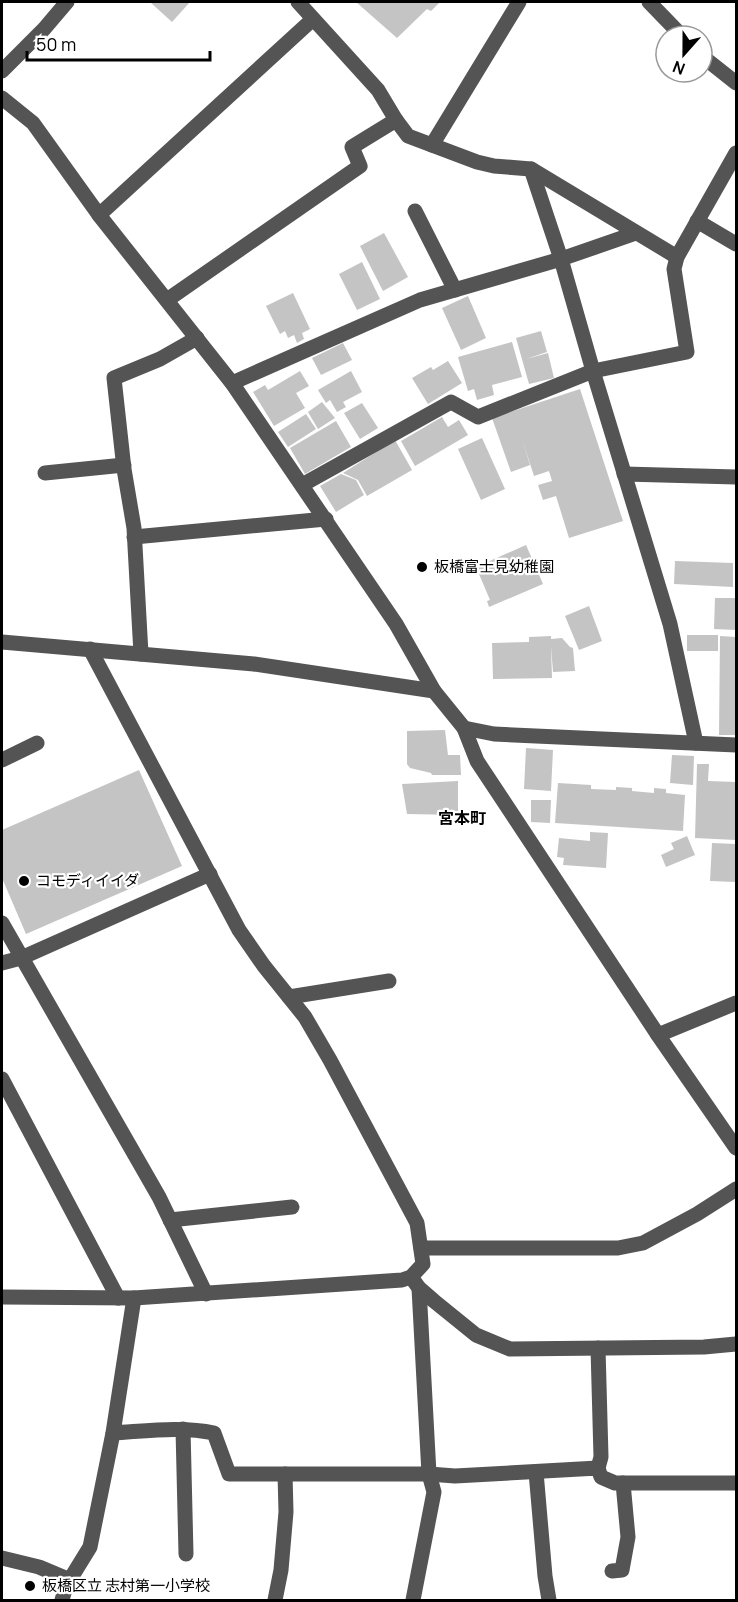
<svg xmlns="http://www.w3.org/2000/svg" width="738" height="1602" font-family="Manrope,'Noto Sans JP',sans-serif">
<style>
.building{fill:#c4c4c4}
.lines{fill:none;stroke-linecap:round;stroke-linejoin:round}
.minor{stroke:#545454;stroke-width:15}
.poi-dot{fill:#000;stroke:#fff;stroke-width:2}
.labels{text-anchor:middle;stroke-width:4.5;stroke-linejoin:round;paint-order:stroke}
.poi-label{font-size:15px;fill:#000;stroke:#fff;text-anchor:start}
.neighbourhood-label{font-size:16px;font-weight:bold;fill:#000;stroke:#fff}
</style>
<rect width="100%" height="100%" fill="#fff"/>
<!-- building -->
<g class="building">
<path d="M 150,2 L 190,2 L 172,22 Z"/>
<path d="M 356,2 L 440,2 L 431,11 L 427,9 L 397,38 Z"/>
<path d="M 384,233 L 408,277 L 383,291 L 360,246 Z"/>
<path d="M 362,262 L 380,299 L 357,310 L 339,274 Z"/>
<path d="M 293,293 L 310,329 L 302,333 L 304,339 L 297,343 L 294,335 L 288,338 L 285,331 L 280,334 L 266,306 Z"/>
<path d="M 468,296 L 486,338 L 461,350 L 442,308 Z"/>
<path d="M 541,331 L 547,352 L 526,359 L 548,353 L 554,378 L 529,384 L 516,338 Z"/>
<path d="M 512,342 L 522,377 L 492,385 L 494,395 L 477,400 L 474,389 L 468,391 L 458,357 Z"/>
<path d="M 343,343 L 352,360 L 321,375 L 312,358 Z"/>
<path d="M 448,361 L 462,383 L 428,404 L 412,378 L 431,367 L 433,370 Z"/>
<path d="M 300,371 L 309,386 L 296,393 L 305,408 L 274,426 L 253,392 L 265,385 L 268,390 Z"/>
<path d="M 351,371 L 362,392 L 343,402 L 346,407 L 337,412 L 330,400 L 326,403 L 318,390 Z"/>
<path d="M 580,389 L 623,521 L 569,538 L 556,496 L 543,500 L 538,485 L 552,481 L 549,471 L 534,476 L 522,439 L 530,465 L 511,472 L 492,418 Z"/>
<path d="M 322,402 L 335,418 L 318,429 L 308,412 Z"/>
<path d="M 362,403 L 378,428 L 360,439 L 344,413 Z"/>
<path d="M 306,414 L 316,429 L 288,447 L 278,432 Z"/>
<path d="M 442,417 L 448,427 L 459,420 L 468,435 L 415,466 L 401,441 Z"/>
<path d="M 336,421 L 351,447 L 305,474 L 290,448 Z"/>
<path d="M 482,438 L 505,489 L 481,500 L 458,449 Z"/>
<path d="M 395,440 L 412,470 L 367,496 L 358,480 L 343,473 Z"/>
<path d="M 341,474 L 356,480 L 364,495 L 336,512 L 320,486 Z"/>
<path d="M 526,545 L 543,584 L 489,607 L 487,601 L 490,600 L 476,567 Z"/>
<path d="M 675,561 L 733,563 L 733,587 L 674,584 Z"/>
<path d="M 715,598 L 736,598 L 736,630 L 714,629 Z"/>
<path d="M 589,606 L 602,641 L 579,650 L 565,616 Z"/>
<rect x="687" y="635" width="31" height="16"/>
<path d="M 551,636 L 551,639 L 562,638 L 570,647 L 573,648 L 575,671 L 553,672 L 551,646 L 552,678 L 493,679 L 492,643 L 529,642 L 529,637 Z"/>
<path d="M 720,636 L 736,637 L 736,735 L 719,735 Z"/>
<path d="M 445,730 L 448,755 L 460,755 L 461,775 L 432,775 L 431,773 L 410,768 L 407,764 L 407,731 Z"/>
<path d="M 526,748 L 553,750 L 551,791 L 524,789 Z"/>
<path d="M 672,755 L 694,756 L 693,785 L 670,783 Z"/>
<path d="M 697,764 L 709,764 L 708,781 L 736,782 L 736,840 L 695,838 Z"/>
<path d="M 139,770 L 182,866 L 26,934 L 2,878 L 2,830 Z"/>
<path d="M 458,781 L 458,815 L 407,814 L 402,784 Z"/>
<path d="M 558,783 L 591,785 L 591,789 L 616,790 L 616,787 L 632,788 L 632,791 L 654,793 L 654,788 L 666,789 L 666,793 L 685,795 L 683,831 L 555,823 Z"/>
<path d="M 531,800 L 551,800 L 550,823 L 531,822 Z"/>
<path d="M 590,832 L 608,833 L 606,868 L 563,865 L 564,858 L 557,857 L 559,838 L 590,841 Z"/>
<path d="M 687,836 L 695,855 L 666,867 L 661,855 L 674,849 L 671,843 Z"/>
<path d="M 712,843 L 736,844 L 736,882 L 710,881 Z"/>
</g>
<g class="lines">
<!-- minor -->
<g class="minor">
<path d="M 298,2 L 378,90 L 396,120 L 408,136 L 477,162 L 494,166 L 531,169 L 677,257"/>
<path d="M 649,2 L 682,36"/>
<path d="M 702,56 L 736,83"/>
<path d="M 2,71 L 44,29 L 67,2"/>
<path d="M 2,98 L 33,123 L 99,215 L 232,383 L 396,624 L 434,691 L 464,728 L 477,761 L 658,1035 L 736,1148"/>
<path d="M 432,145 L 519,2"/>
<path d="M 531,169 L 561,259 L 593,371 L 670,624 L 696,743"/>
<path d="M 415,211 L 455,290"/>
<path d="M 99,215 L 313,19"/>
<path d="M 697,221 L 736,244"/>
<path d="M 167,300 L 360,166 L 352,147 L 396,120"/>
<path d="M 232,383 L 420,300 L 561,259 L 636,233"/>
<path d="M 45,473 L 124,465"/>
<path d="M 624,474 L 736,477"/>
<path d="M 302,485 L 451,402 L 478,417 L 593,371 L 687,352 L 674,269 L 677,257 L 736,153"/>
<path d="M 134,537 L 326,519"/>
<path d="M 2,642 L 254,664 L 434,691"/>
<path d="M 141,654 L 134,528 L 124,469 L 114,378 L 160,359 L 197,338"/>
<path d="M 464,728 L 494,734 L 736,745"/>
<path d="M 2,760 L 37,743"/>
<path d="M 2,923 L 159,1197 L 206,1294"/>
<path d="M 2,963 L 21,958 L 210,874"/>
<path d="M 289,997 L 389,981"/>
<path d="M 658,1035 L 736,1003"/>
<path d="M 2,1079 L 118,1298"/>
<path d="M 170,1220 L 292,1207"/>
<path d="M 421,1248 L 618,1248 L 643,1243 L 697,1214 L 736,1189"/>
<path d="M 411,1277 L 419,1288 L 434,1301 L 476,1335 L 510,1349 L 704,1347 L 736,1344"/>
<path d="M 2,1297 L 134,1298 L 402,1280 L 411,1277 L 423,1264 L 417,1223 L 330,1060 L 305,1017 L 264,966 L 239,930 L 90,649"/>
<path d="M 598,1348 L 601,1457 L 598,1468"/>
<path d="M 183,1429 L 186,1554"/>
<path d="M 113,1433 C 147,1431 182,1426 214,1433 L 229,1474 L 429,1474 L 455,1476 L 598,1468 L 601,1477 L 615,1483 L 736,1483"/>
<path d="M 536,1472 L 545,1576 L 549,1600"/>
<path d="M 2,1558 L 39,1567 L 70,1580"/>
<path d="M 612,1571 L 622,1570 L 628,1537 L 623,1483"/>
<path d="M 62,1600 L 66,1586 L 90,1547 L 113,1433 L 134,1298"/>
<path d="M 275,1600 L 281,1570 L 286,1512 L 285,1474"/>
<path d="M 413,1600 L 434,1492 L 429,1474 L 419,1288"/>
</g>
</g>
<!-- markers -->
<g class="poi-dot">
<circle cx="422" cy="567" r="6"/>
<circle cx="24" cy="881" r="6"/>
<circle cx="30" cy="1586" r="6"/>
</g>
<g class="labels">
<!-- poi labels -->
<g class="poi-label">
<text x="434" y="572">板橋富士見幼稚園</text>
<text x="36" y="886">コモディイイダ</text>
<text x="42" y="1591">板橋区立 志村第一小学校</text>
</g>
<!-- neighbourhood labels -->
<g class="neighbourhood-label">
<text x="462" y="824">宮本町</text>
</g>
</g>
<!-- border -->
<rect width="738" height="1602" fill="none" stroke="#000000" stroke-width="6"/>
<!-- north arrow -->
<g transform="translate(684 54) rotate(201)"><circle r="28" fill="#ffffff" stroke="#999999" stroke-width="1.5"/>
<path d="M0-4.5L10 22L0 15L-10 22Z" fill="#000000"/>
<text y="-9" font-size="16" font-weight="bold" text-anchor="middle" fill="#000000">N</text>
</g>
<!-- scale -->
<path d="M27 51v9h183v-9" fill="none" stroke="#000000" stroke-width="3"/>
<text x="36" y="51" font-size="18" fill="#000000" stroke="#ffffff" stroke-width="4.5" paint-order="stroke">50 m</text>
</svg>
